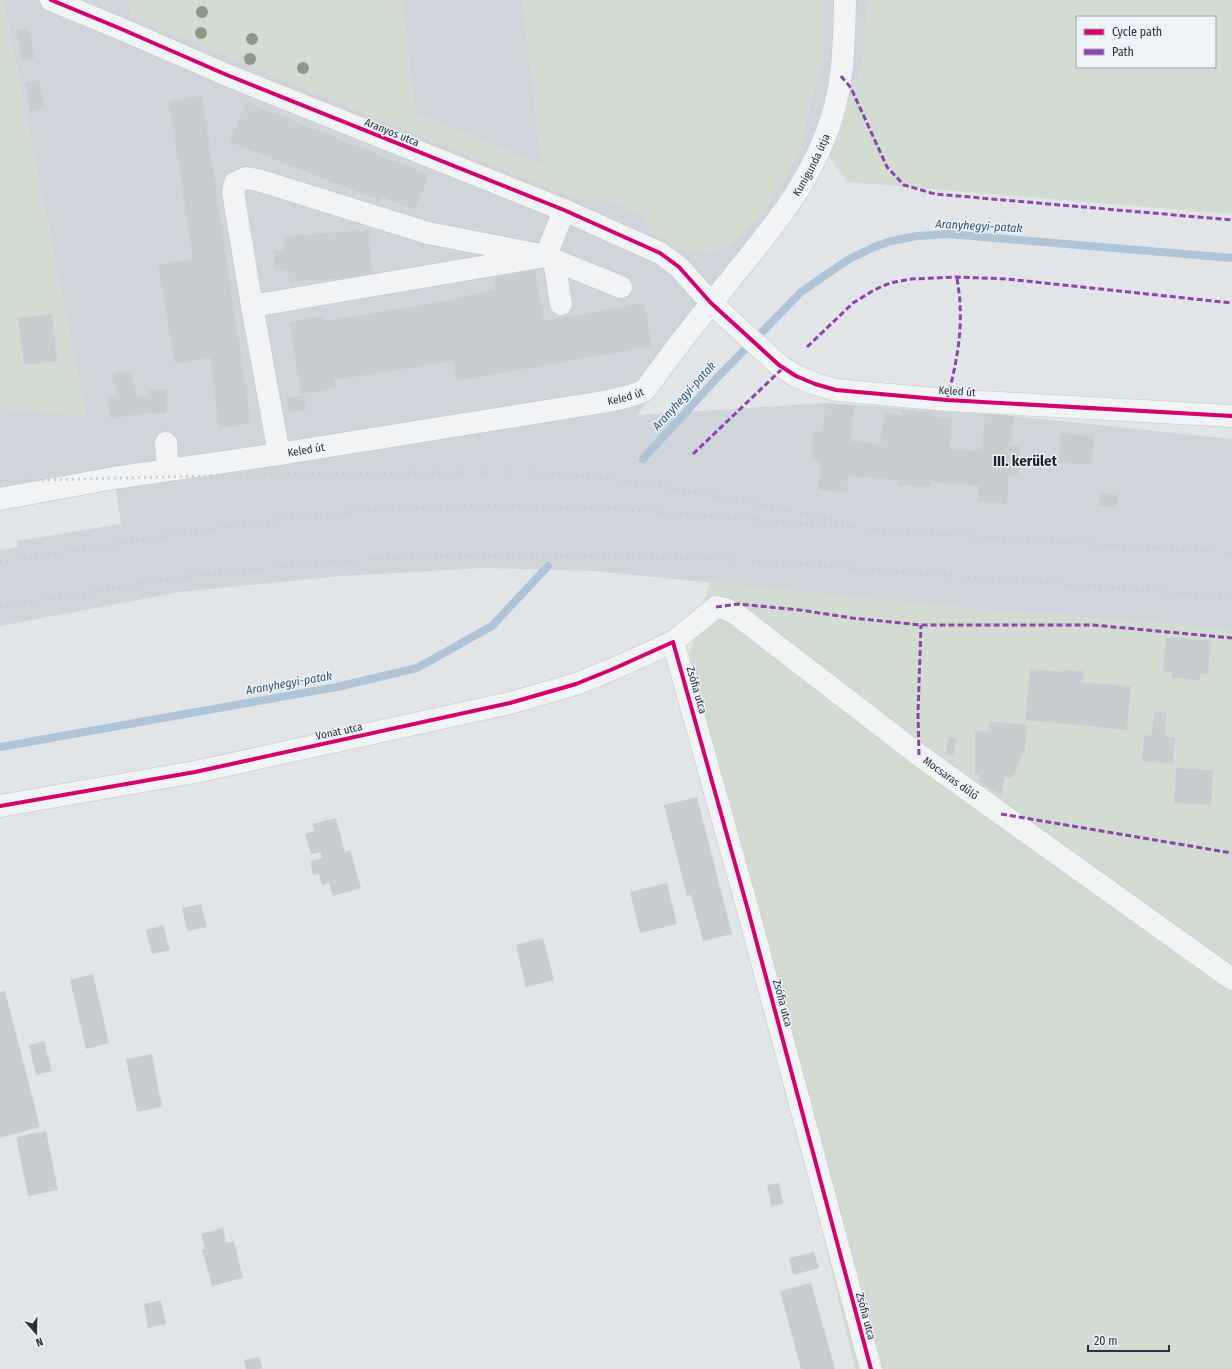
<svg xmlns="http://www.w3.org/2000/svg" width="1232" height="1369" font-family="'Fira Sans Condensed',sans-serif">
<style>
.built{fill:#d0d5db}
.green{fill:#d3dcd2;fill-rule:evenodd}
.lines{fill:none;stroke-linecap:round;stroke-linejoin:round}
.stream{stroke:#afc4d4;stroke-width:8}
.building{fill:#cacdd0}
.minor-casing{stroke:#c0c3c6;stroke-width:23}
.minor{stroke:#f2f3f4;stroke-width:22}
.rail{stroke:#cbcdcf;stroke-width:3;stroke-dasharray:2 4;stroke-linecap:butt}
.quiet{stroke:#8e44ad;stroke-width:3;stroke-dasharray:6 3;stroke-linecap:butt}
.cycleway-casing{stroke:#eff3f7;stroke-width:6}
.cycleway{stroke:#d6006c;stroke-width:4}
.tree{fill:#899b85}
.labels{text-anchor:middle;stroke-width:3;stroke-linejoin:round;paint-order:stroke}
.street-label{font-size:11px;fill:#273342;stroke:#eff3f7}
.water-label{font-size:12px;font-style:italic;fill:#2f5678;stroke:#eff3f7}
.district-label{font-size:15px;font-weight:bold;fill:#1a2433;stroke:#eff3f7}
</style>
<rect width="100%" height="100%" fill="#e2e5e8"/>
<!-- built -->
<path class="built" d="M 0,0 L 868,0 L 863,63 L 829,156 L 637,415 L 825,403 L 1014,416 L 1232,439 L 1232,629 L 955,607 L 594,571 L 483,568 L 342,576 L 180,592 L 0,626 L 0,550 L 18,547 L 17,541 L 121,524 L 114,478 L 0,496 Z"/>
<!-- green -->
<g class="green">
<path d="M 0,0 L 4,0 L 87,417 L 0,409 Z"/>
<path d="M 127,0 L 393,0 L 403,4 L 416,113 L 541,164 L 522,0 L 824,0 L 825,11 L 823,61 L 811,102 L 800,152 L 764,213 L 726,248 L 707,253 L 684,251 L 649,232 L 646,219 L 609,200 L 578,200 L 335,102 L 131,17 Z"/>
<path d="M 868,0 L 1232,0 L 1232,214 L 847,182 L 829,156 L 863,63 ZM 1077,17 L 1215,17 L 1215,67 L 1077,67 Z"/>
<path d="M 710,582 L 955,607 L 1232,629 L 1232,1369 L 855,1369 L 752,935 L 684,675 Z"/>
</g>
<g class="lines">
<!-- stream -->
<g class="stream">
<path d="M 643,459 L 715,380 L 801,292 L 849,259 L 874,247 L 891,241 L 917,236 L 948,234 L 1232,258"/>
<path d="M 0,747 L 337,687 L 417,668 L 492,626 L 548,566"/>
</g>
</g>
<!-- building -->
<g class="building">
<path d="M 29,29 L 34,59 L 22,61 L 17,31 Z"/>
<path d="M 39,80 L 45,109 L 31,112 L 25,83 Z"/>
<path d="M 202,96 L 251,423 L 219,428 L 210,357 L 175,364 L 158,265 L 193,259 L 169,101 Z"/>
<path d="M 246,102 L 429,175 L 415,210 L 380,196 L 379,200 L 230,142 Z"/>
<path d="M 369,230 L 372,276 L 289,282 L 288,270 L 275,271 L 274,251 L 285,250 L 284,236 Z"/>
<path d="M 535,270 L 544,321 L 644,303 L 652,346 L 457,381 L 452,361 L 334,380 L 336,388 L 301,394 L 289,322 L 323,316 L 324,321 L 442,302 L 495,289 L 493,278 Z"/>
<path d="M 52,314 L 57,361 L 24,365 L 18,318 Z"/>
<path d="M 131,370 L 136,397 L 149,396 L 149,390 L 167,390 L 167,413 L 138,414 L 111,419 L 107,398 L 117,396 L 113,373 Z"/>
<path d="M 304,395 L 306,410 L 289,413 L 286,398 Z"/>
<path d="M 825,403 L 854,405 L 851,441 L 881,444 L 884,413 L 902,415 L 902,410 L 932,412 L 932,417 L 952,418 L 949,449 L 982,451 L 985,414 L 1014,416 L 1011,446 L 1020,446 L 1018,475 L 1009,475 L 1007,504 L 978,501 L 979,486 L 930,482 L 930,487 L 897,485 L 897,480 L 848,476 L 847,492 L 818,490 L 821,461 L 811,460 L 813,432 L 823,432 Z"/>
<path d="M 1060,433 L 1094,436 L 1092,465 L 1058,462 Z"/>
<path d="M 1100,493 L 1118,495 L 1117,508 L 1098,506 Z"/>
<path d="M 1166,637 L 1211,641 L 1208,674 L 1201,674 L 1200,680 L 1172,678 L 1172,672 L 1163,671 Z"/>
<path d="M 1030,669 L 1063,672 L 1063,670 L 1084,671 L 1082,682 L 1131,686 L 1127,730 L 1025,720 Z"/>
<path d="M 1154,711 L 1167,713 L 1165,737 L 1175,737 L 1173,764 L 1142,761 L 1144,735 L 1152,736 Z"/>
<path d="M 989,721 L 1027,725 L 1025,750 L 1012,778 L 1004,777 L 1002,796 L 978,781 L 979,775 L 975,774 L 975,730 L 988,732 Z"/>
<path d="M 949,737 L 957,739 L 953,756 L 945,754 Z"/>
<path d="M 1176,768 L 1213,770 L 1211,805 L 1174,803 Z"/>
<path d="M 697,797 L 732,934 L 703,941 L 691,895 L 687,896 L 664,805 Z"/>
<path d="M 336,818 L 345,852 L 350,850 L 361,888 L 333,896 L 329,883 L 322,885 L 319,874 L 313,875 L 310,861 L 322,858 L 321,852 L 311,854 L 305,834 L 314,831 L 312,824 Z"/>
<path d="M 667,883 L 677,924 L 640,933 L 630,892 Z"/>
<path d="M 201,904 L 207,927 L 187,931 L 182,908 Z"/>
<path d="M 163,925 L 170,950 L 152,954 L 146,930 Z"/>
<path d="M 543,938 L 554,980 L 526,987 L 516,945 Z"/>
<path d="M 93,974 L 109,1043 L 86,1049 L 70,980 Z"/>
<path d="M 5,991 L 40,1127 L 0,1138 L 0,992 Z"/>
<path d="M 44,1041 L 52,1071 L 36,1075 L 29,1045 Z"/>
<path d="M 152,1054 L 162,1107 L 137,1112 L 126,1059 Z"/>
<path d="M 46,1131 L 58,1190 L 28,1196 L 16,1137 Z"/>
<path d="M 779,1183 L 783,1204 L 771,1206 L 767,1185 Z"/>
<path d="M 223,1228 L 226,1243 L 234,1241 L 243,1278 L 212,1286 L 202,1249 L 205,1249 L 201,1234 Z"/>
<path d="M 814,1252 L 819,1268 L 793,1275 L 789,1258 Z"/>
<path d="M 811,1283 L 835,1369 L 801,1369 L 780,1291 Z"/>
<path d="M 161,1300 L 166,1324 L 148,1328 L 144,1304 Z"/>
<path d="M 259,1357 L 263,1369 L 246,1369 L 244,1360 Z"/>
</g>
<g class="lines">
<defs>
<g id="minor">
<path d="M 51,0 L 119,28 L 227,75 L 564,210 L 660,253 L 679,267 L 711,303 L 779,365 L 796,376 L 815,384 L 836,390 L 947,400 L 1232,416"/>
<path d="M 554,260 L 561,304"/>
<path d="M 252,306 L 546,256 L 554,260 L 621,287"/>
<path d="M 166,443 L 168,470"/>
<path d="M 279,454 L 252,306 L 233,192 L 235,183 L 246,178 L 258,180 L 428,233 L 546,256 L 564,210"/>
<path id="s1" d="M 0,499 L 114,478 L 279,454 L 603,402 C 617,399 632,397 645,390 C 671,354 698,319 726,285 C 769,232 812,183 832,117 C 844,79 844,39 845,0"/>
<path d="M 673,642 L 748,910 L 871,1369"/>
<path id="s2" d="M 0,806 L 195,772 L 510,703 L 576,684 L 613,669 L 673,642 L 716,607 L 726,609 L 736,614 L 919,755 L 1232,979"/>
</g>
</defs>
<!-- minor casing -->
<use href="#minor" class="minor-casing"/>
<!-- minor -->
<use href="#minor" class="minor"/>
<!-- rail -->
<g class="rail">
<path d="M 0,481 L 325,473 L 534,472 L 620,480 L 705,494 L 847,522"/>
<path d="M 0,562 L 242,524 L 351,512 L 474,505 L 619,509 L 937,534 L 1232,553"/>
<path d="M 0,607 L 182,577 L 339,561 L 438,556 L 538,555 L 742,560 L 1232,597"/>
</g>
<!-- quiet -->
<g class="quiet">
<path d="M 841,76 L 851,88 L 887,167 L 904,185 L 935,194 L 1232,220"/>
<path d="M 807,347 L 853,303 L 874,290 L 890,283 L 911,279 L 957,277 L 1007,279 L 1232,303"/>
<path d="M 947,400 C 955,369 962,338 960,305 C 960,296 958,287 957,277"/>
<path d="M 693,454 L 783,368"/>
<path d="M 716,607 L 738,604 L 800,610 L 852,618 L 921,625 L 1093,625 L 1232,638"/>
<path d="M 919,755 L 918,713 L 921,625"/>
<path d="M 1001,814 L 1232,853"/>
</g>
<defs>
<g id="cycleway">
<path d="M 51,0 L 119,28 L 227,75 L 564,210 L 660,253 L 679,267 L 711,303 L 779,365 L 796,376 L 815,384 L 836,390 L 947,400 L 1232,416"/>
<path d="M 0,806 L 195,772 L 510,703 L 576,684 L 613,669 L 673,642 L 748,910 L 871,1369"/>
</g>
</defs>
<!-- cycleway casing -->
<use href="#cycleway" class="cycleway-casing"/>
<!-- cycleway -->
<use href="#cycleway" class="cycleway"/>
</g>
<!-- trees -->
<g class="tree">
<circle cx="202" cy="12" r="6"/>
<circle cx="201" cy="33" r="6"/>
<circle cx="252" cy="39" r="6"/>
<circle cx="250" cy="59" r="6"/>
<circle cx="303" cy="68" r="6"/>
</g>
<g class="labels">
<!-- street labels -->
<g class="street-label">
<text transform="translate(392 132) rotate(22)" y="4">Aranyos utca</text>
<text dy="4" stroke="none"><textPath href="#s1" startOffset="935">Kunigunda útja</textPath></text>
<text transform="translate(957 391) rotate(4)" y="4">Keled út</text>
<text dy="4" stroke="none"><textPath href="#s1" startOffset="634">Keled út</textPath></text>
<text dy="4" stroke="none"><textPath href="#s1" startOffset="310">Keled út</textPath></text>
<text transform="translate(697 690) rotate(74)" y="4">Zsófia utca</text>
<text transform="translate(339 731) rotate(-12)" y="4">Vonat utca</text>
<text dy="4" stroke="none"><textPath href="#s2" startOffset="1042">Mocsaras dűlő</textPath></text>
<text transform="translate(783 1003) rotate(75)" y="4">Zsófia utca</text>
<text transform="translate(866 1316) rotate(75)" y="4">Zsófia utca</text>
</g>
<!-- water labels -->
<g class="water-label">
<text transform="translate(979 226) rotate(3)" y="4">Aranyhegyi-patak</text>
<text transform="translate(684 396) rotate(-48)" y="4">Aranyhegyi-patak</text>
<text transform="translate(289 683) rotate(-10)" y="4">Aranyhegyi-patak</text>
</g>
<!-- district labels -->
<g class="district-label">
<text x="1025" y="466">III. kerület</text>
</g>
</g>
<!-- legend -->
<rect x="1076" y="16" width="140" height="52" fill="#eff3f7" stroke="#9fa6af"/>
<rect x="1084" y="29" width="20" height="6" fill="#d6006c" stroke="#9fa6af"/>
<text x="1112" y="36" font-size="12" fill="#273342">Cycle path</text>
<rect x="1084" y="49" width="20" height="6" fill="#8e44ad" stroke="#9fa6af"/>
<text x="1112" y="56" font-size="12" fill="#273342">Path</text>
<!-- north arrow -->
<g transform="translate(36 1333) rotate(160)" stroke="#eff3f7" stroke-width="3" paint-order="stroke">
<path d="M0-3L7 15L0 10L-7 15Z" fill="#273342"/>
<text y="-6" font-size="11" font-weight="bold" text-anchor="middle" fill="#273342">N</text>
</g>
<!-- scale -->
<path d="M1088 1345v6h81v-6" fill="none" stroke="#273342" stroke-width="2"/>
<text x="1094" y="1345" font-size="12" fill="#273342" stroke="#eff3f7" stroke-width="3" paint-order="stroke">20 m</text>
</svg>
